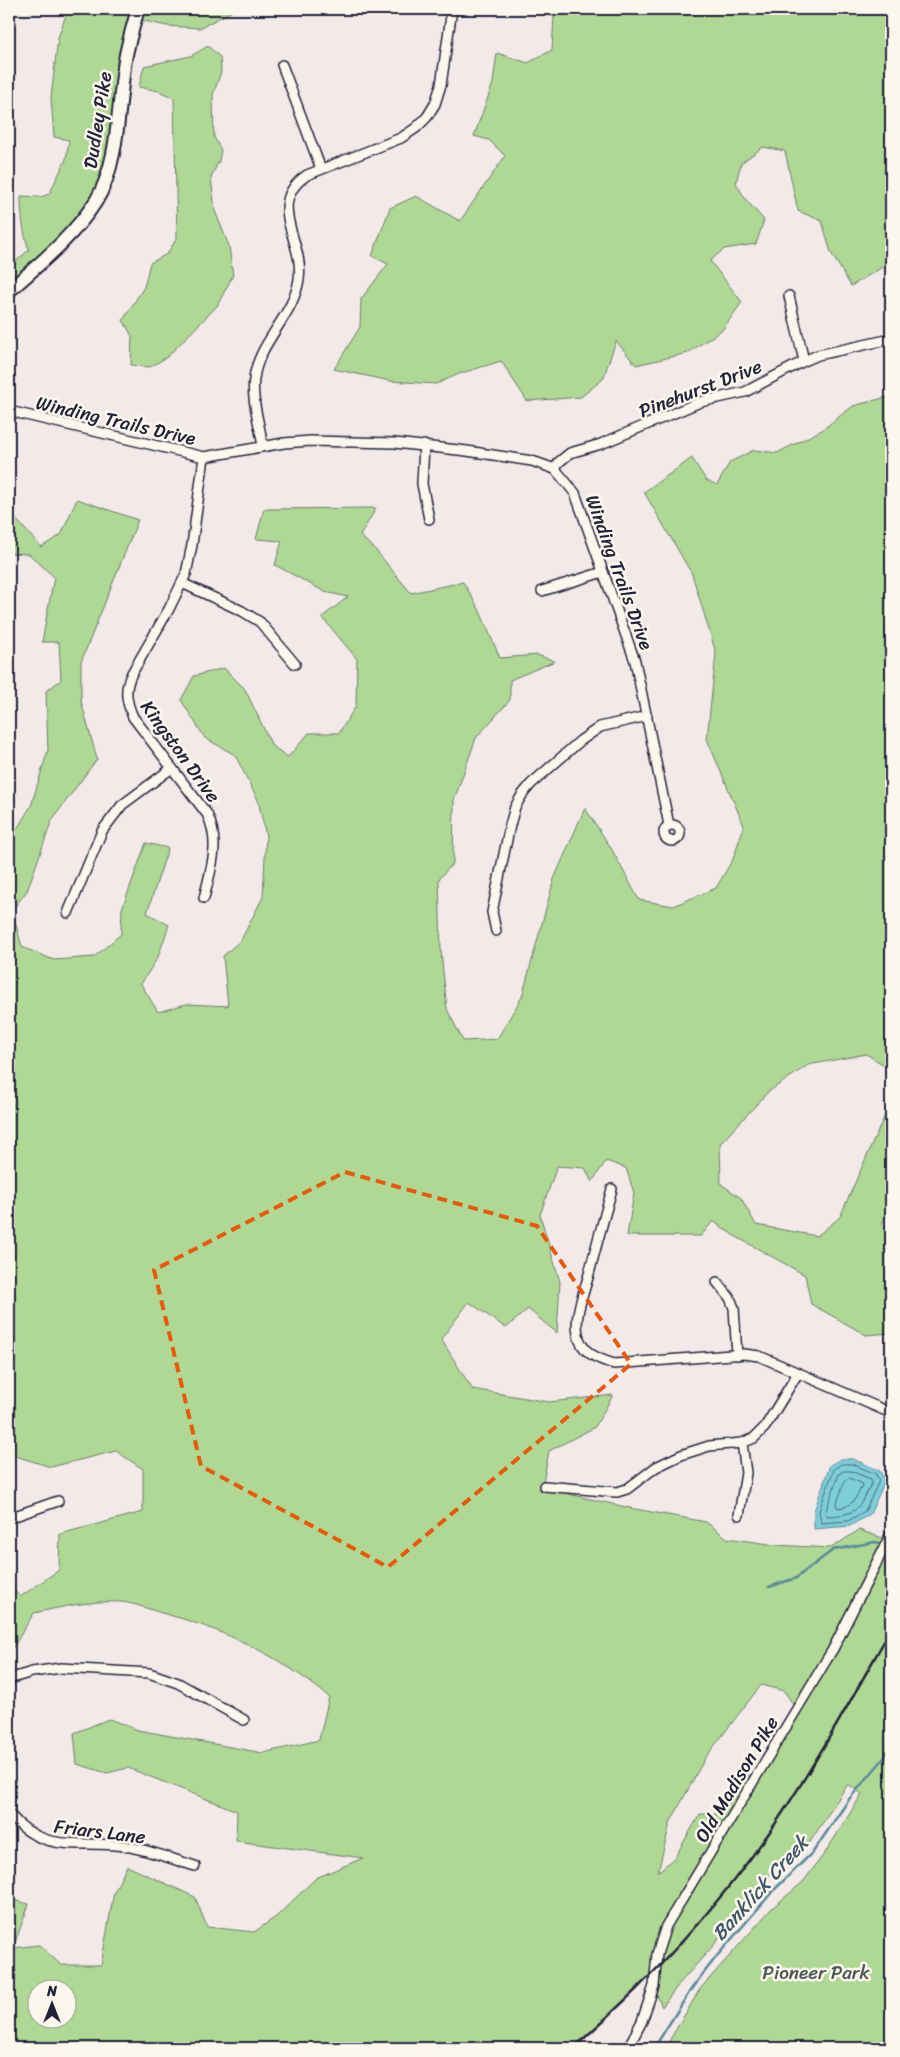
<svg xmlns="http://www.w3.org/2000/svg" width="900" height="2057" font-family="Sriracha,sans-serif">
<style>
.green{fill:#b0d895;stroke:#697d68;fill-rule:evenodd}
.water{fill:#7eced9;stroke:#59899a}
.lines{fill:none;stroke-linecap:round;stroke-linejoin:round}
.shore{stroke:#47677a;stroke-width:1}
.stream{stroke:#59899a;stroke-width:2.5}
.street-casing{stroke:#22223b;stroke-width:12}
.secondary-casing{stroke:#22223b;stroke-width:16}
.street{stroke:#fbf7ec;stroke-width:9}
.secondary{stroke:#fbf7ec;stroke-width:12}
.rail{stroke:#22223b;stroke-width:2.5}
.marked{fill:none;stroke:#e8590c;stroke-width:4;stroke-dasharray:10 6;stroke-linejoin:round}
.labels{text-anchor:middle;stroke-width:5;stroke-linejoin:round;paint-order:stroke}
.street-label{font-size:19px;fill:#22223b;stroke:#fbf7ec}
.park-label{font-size:19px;fill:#4d5956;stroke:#fbf7ec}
.water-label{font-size:20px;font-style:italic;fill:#3e566a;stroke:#fbf7ec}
</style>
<rect width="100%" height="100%" fill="#f3e9e9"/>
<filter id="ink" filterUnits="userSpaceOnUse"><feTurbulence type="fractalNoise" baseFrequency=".02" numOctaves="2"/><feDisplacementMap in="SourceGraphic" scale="10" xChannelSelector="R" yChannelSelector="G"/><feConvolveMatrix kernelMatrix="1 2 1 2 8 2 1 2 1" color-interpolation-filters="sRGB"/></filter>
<g filter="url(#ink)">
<!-- green -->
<g class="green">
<path d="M 68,9 L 236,9 L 200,28 L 167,26 L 135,19 L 111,163 L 96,201 L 9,291 L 9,267 L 29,250 C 23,232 21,215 21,196 L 41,197 L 49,194 L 66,159 L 69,140 L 54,137 L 51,98 L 58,38 Z"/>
<path d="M 507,9 L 891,9 L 891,262 L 851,286 L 831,253 L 822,221 L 798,211 L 785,151 L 763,147 L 741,163 L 736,183 L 746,200 L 764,220 L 756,244 L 724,249 L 710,261 L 742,302 L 723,329 L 688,353 L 636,365 L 616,341 L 603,379 L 581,397 L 527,401 L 501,361 L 459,374 L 436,384 L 390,381 L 334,369 L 360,327 L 361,299 L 388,264 L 372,256 L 390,208 L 416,196 L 460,221 L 505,156 L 489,140 L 474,136 L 493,83 L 497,53 L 528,63 L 552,50 L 554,16 Z"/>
<path d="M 208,46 L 220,57 L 221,72 L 213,95 L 214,137 L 221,150 L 219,161 L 211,177 L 215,211 L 229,246 L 233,275 L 217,306 L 167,357 L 150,367 L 131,365 L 132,336 L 123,320 L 144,287 L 150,263 L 167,254 L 177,238 L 174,98 L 159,91 L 139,87 L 144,66 L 191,56 Z"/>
<path d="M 891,396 L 891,1069 L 866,1054 L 808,1065 L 768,1092 L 720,1144 L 721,1184 L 741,1198 L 756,1225 L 817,1236 L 840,1217 L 891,1101 L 891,1208 L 881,1225 L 891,1226 L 891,1333 L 866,1335 L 811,1304 L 805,1275 L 733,1235 L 713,1221 L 701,1236 L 627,1236 L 634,1193 L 626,1168 L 606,1161 L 592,1182 L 585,1168 L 557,1166 L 540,1215 L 560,1282 L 557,1333 L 528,1309 L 506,1328 L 469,1302 L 441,1339 L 472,1389 L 549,1402 L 613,1395 L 595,1427 L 549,1451 L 542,1488 L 630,1508 L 706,1522 L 727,1538 L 776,1545 L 831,1548 L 859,1530 L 888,1540 L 891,1534 L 891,2048 L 665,2048 L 700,1989 L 772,1908 L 803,1882 L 827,1850 L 862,1794 L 848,1784 L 810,1842 L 772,1873 L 737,1919 L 679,1984 L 662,2007 L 649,1976 L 573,2048 L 9,2048 L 9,1899 L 29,1904 L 13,1948 L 39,1945 L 61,1965 L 101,1965 L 114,1892 L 127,1866 L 195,1897 L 207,1927 L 254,1932 L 276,1917 L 316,1878 L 363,1858 L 236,1841 L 237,1811 L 128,1768 L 107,1773 L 77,1764 L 74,1733 L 109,1719 L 138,1730 L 263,1753 L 319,1740 L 329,1697 C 279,1655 221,1628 158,1612 C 146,1608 133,1603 121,1602 C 92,1600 62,1607 34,1613 L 9,1654 L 9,1584 L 20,1597 L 59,1570 L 60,1534 L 143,1512 L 143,1469 L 116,1451 L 51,1467 L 9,1454 L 9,842 L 31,806 L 48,750 L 46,691 L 61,680 L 59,642 L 42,642 L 54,577 L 29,554 L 9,553 L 9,514 L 15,518 L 41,547 L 61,535 L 77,499 L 138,520 L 81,662 L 81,701 L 97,759 L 52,820 L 27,891 L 12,910 L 22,947 L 54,960 L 94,957 L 121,934 L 122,909 L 146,843 L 168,848 L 147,913 L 169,925 L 158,957 L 141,984 L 158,1012 L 186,1004 L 228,1006 L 223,956 L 241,940 L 263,897 L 266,836 L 258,800 L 235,755 L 205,738 L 181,700 L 194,676 L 224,668 L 245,689 L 272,746 L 288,757 L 309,733 L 339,733 L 356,706 L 357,659 L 322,617 L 348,597 L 325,592 L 275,565 L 282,541 L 256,539 L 264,509 L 376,508 L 360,536 L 373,547 L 411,593 L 463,582 L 479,609 L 500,658 L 537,655 L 555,661 L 510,680 L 510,700 L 476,738 L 454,800 L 453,863 L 439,879 L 441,952 L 447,1009 L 463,1041 L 497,1039 L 522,997 L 554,879 L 585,808 L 611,848 L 639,900 L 673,906 L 716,888 L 733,859 L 744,826 L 707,739 L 716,653 L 692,574 L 644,492 L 692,458 L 706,480 L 717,485 L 730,462 L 754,450 L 777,453 L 822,430 L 853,406 ZM 761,1685 L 784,1691 L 797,1710 L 756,1779 L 744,1773 L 720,1814 L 700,1814 L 675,1857 L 658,1872 L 670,1823 L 705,1758 ZM 38,1990 L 68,1990 L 68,2020 L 38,2020 Z"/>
</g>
<!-- water -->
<path class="water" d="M 841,1459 L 853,1459 L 880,1471 L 885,1481 L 870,1514 L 850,1526 L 814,1529 L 814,1511 L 830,1465 Z"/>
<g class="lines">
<!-- shore -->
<g class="shore">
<path d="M 842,1464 L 852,1464 L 876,1474 L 879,1481 L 865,1511 L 848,1521 L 821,1523 L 819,1511 L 834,1469 Z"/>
<path d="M 844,1471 L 851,1471 L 871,1479 L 872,1482 C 860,1508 858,1515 827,1516 L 825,1513 L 839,1474 Z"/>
<path d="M 849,1478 L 861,1483 L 862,1486 C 856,1498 852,1507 838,1508 L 836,1505 L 845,1480 Z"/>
</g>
<!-- stream -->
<g class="stream">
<path d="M 769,1587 L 796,1578 L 833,1550 L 875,1542 L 884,1544"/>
<path d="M 654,2048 L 692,1988 L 717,1956 L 773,1891 L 813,1852 L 850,1798 L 891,1750"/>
</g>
<defs>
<g id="street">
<path d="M 282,65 L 321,169"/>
<path d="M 789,296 L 804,361"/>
<path d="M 9,411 L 204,457 L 284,443 L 311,441 L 395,443 L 467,451 L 532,461 L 555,469 L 575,493 L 635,661 L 669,825"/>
<path d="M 424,445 L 422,484 L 429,519"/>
<path d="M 263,446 C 260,427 251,398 254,379 C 258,342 294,316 299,279 C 305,241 264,204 307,175 L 401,138 L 416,128 L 427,117 L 435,104 L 441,85 L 452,9"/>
<path d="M 204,457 L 192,545 L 186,574 L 169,609 L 132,673 C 124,689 126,701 133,717 L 207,814 C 221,843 211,868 204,898"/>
<path d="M 555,469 L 559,462 L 570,453 L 601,444 L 700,402 L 745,392 L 804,361 L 818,355 L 891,339"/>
<path d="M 182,583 L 242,611 L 260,622 L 295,664"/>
<path d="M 542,591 L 603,572"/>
<circle cx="672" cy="833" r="8"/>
<path d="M 68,913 L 102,831 L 122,805 L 172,768"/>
<path d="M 496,931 L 492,912 L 510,825 L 515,807 L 522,795 L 531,784 L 580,741 L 600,727 L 647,716"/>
<path d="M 612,1189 C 604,1218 596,1246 589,1274 C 584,1293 574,1315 578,1334 C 581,1353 598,1359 614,1364 L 744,1354 L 759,1356 L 891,1413"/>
<path d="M 717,1282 L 730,1298 L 734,1308 L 737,1355"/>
<path d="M 544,1486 L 617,1492 L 627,1489 L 656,1467 L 681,1455 L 709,1446 L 742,1443 L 754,1438 L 765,1427 L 798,1373"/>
<path d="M 739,1515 L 746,1473 L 742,1443"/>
<path d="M 9,1518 L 58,1501"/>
<path d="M 9,1679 L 32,1672 L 61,1668 L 149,1673 L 178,1683 L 244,1720"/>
<path d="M 9,1814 C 46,1856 78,1839 125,1846 C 149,1850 172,1859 195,1866"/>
<path d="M 628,2048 L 642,2021 L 654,1986 L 657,1954 L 666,1926 L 833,1649 L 891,1534"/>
</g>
<path id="secondary" d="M 9,291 C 39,264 74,236 96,201 C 119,164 118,104 125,60 C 128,43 133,26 138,9"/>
</defs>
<!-- street casing -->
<use href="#street" class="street-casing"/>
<!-- secondary casing -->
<use href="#secondary" class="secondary-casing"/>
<!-- street -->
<use href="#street" class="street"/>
<!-- secondary -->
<use href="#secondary" class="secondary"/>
<!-- rail -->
<path class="rail" d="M 573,2048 C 646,1985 716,1909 771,1830 C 815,1766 853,1696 891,1629"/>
</g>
</g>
<!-- marked area -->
<path class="marked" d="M 345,1172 L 537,1226 L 631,1364 L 388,1567 L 201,1466 L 154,1270 Z"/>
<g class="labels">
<!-- street labels -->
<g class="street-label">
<text transform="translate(97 120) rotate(-81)" y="7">Dudley Pike</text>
<text transform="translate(700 388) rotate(-21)" y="7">Pinehurst Drive</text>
<text transform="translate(116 420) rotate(13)" y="7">Winding Trails Drive</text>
<text transform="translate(620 572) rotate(70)" y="7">Winding Trails Drive</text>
<text transform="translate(181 751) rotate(54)" y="7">Kingston Drive</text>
<text transform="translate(736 1779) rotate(-59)" y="7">Old Madison Pike</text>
<text transform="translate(100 1831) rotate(7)" y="7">Friars Lane</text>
</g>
<!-- park labels -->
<g class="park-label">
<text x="816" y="1979">Pioneer Park</text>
</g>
<!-- water labels -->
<g class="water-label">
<text transform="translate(760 1888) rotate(-48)" y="7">Banklick Creek</text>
</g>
</g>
<!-- margin -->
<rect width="900" height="2057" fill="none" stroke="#fbf7ec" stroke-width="30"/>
<rect x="15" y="15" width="870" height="2027" fill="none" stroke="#22223b" stroke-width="2" filter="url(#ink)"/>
<!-- north arrow -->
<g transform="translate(52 2004)"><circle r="24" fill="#fbf7ec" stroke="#a4a2a5"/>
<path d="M0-4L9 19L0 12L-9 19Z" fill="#22223b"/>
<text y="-8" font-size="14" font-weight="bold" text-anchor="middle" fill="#22223b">N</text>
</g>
</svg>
